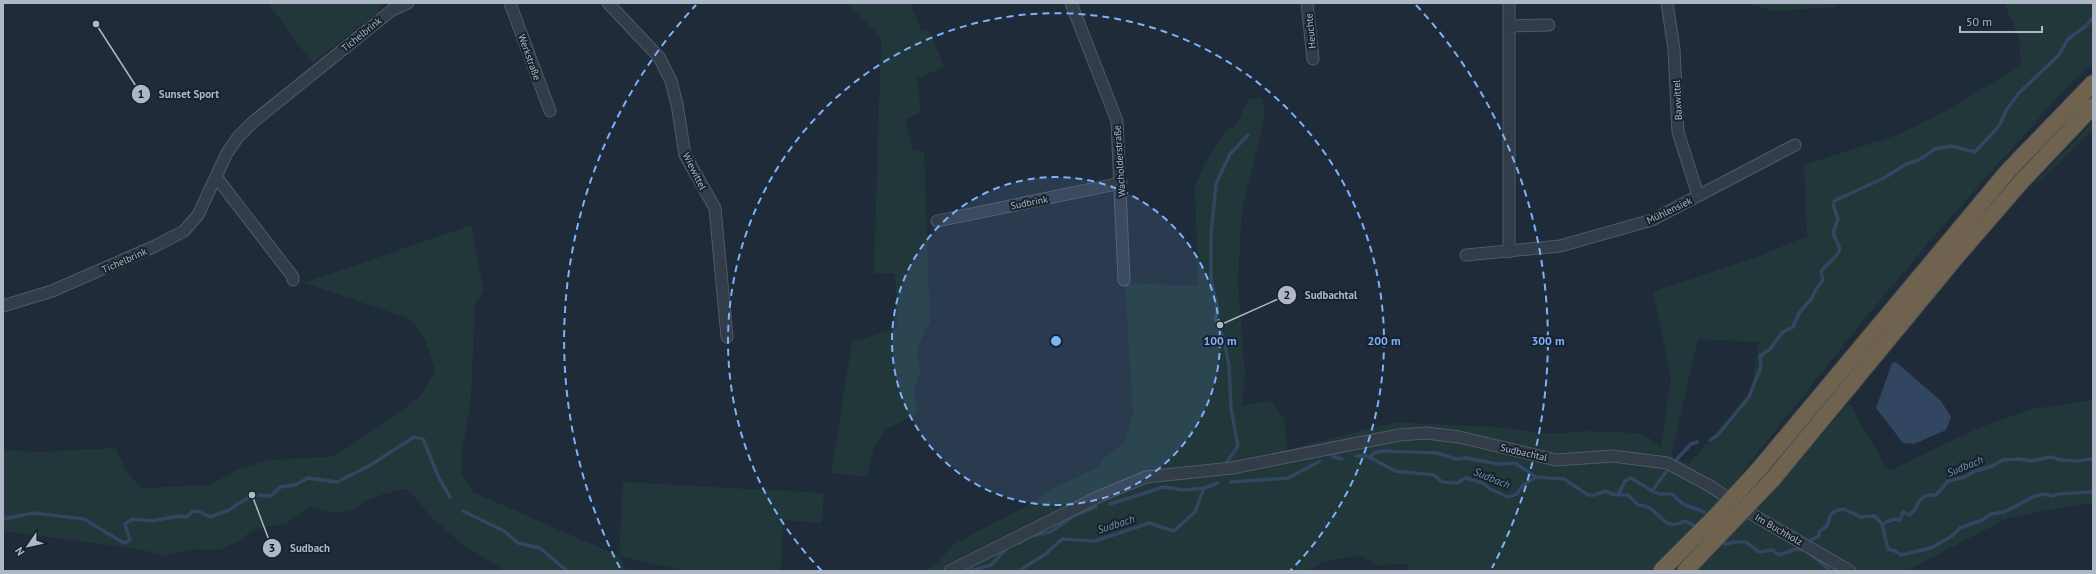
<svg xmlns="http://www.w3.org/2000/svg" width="2096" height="574" font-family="'PT Sans',sans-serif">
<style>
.green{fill:#213739;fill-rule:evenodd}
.water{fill:#324661}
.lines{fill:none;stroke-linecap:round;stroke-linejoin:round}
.stream{stroke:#324661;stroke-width:3.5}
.minor-casing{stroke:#505a66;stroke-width:13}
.highway-casing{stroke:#3d4753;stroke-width:18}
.minor{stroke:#333c49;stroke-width:11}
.highway{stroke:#6f624f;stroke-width:16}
.highway-bridge-casing{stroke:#3d4753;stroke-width:18;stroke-linecap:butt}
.highway-bridge{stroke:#6f624f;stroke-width:16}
.ring{fill:none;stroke:#7cb1fc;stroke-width:2;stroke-dasharray:7 5}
.labels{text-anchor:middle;stroke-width:4;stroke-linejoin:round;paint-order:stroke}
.street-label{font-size:10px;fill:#adb7c5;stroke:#18222d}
.water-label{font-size:11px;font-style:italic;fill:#748eaf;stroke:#18222d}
.centre{fill:#7cb1fc;stroke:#18222d;stroke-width:2}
.ring-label{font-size:12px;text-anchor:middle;font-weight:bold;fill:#7cb1fc;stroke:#18222d;stroke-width:4;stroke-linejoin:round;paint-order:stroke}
.leader{fill:none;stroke:#adb7c5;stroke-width:1.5}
.callout-dot{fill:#adb7c5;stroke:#18222d;stroke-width:1.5}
.mark-label{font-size:12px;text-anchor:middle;font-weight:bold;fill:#111}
.callout-label{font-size:11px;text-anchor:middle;font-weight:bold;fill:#adb7c5;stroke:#18222d;stroke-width:4;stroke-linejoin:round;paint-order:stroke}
</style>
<rect width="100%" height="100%" fill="#1f2b38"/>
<!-- green -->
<g class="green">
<path d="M 268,3 L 382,3 L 378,12 L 312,63 Z"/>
<path d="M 847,3 L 911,4 L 921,31 L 929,29 L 944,67 L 917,79 L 921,112 L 905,120 L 913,150 L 924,151 L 930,322 L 925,329 L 917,350 L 920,372 L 914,390 L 917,413 L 886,430 L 874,448 L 867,477 L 831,473 L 852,342 L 898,328 L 895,273 L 874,273 L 881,38 Z"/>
<path d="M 1747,3 L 1835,3 L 1836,7 L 1772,11 Z"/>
<path d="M 2004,3 L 2093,3 L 2093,63 L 2064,90 L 1935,235 L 1858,327 L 1721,499 L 1757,511 L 1849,403 L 1885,465 L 1891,470 L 1978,428 L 2032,409 L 2093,400 L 2093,504 L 2082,504 L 2008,518 L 1910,569 L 1910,571 L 1409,571 L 1407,564 L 1376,565 L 1360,555 L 1323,562 L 1307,571 L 925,571 L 936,564 L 954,544 L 1034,502 L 1047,491 L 1097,468 L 1104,458 L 1119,448 L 1126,440 L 1133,412 L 1125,283 L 1198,286 L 1195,187 L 1203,167 L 1226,130 L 1235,126 L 1249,99 L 1262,97 L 1265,117 L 1242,210 L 1238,282 L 1245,375 L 1242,406 L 1271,400 L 1284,418 L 1287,450 L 1382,425 L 1391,425 L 1391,422 L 1496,427 L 1551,434 L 1587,431 L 1637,433 L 1653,440 L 1661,449 L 1671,377 L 1653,292 L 1754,258 L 1807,236 L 1804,165 L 1897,135 L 1942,113 L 2021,65 L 2019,37 ZM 1698,339 L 1759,342 L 1751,391 L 1689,464 L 1671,456 Z"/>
<path d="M 2093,122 L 2093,130 L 2057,166 L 2027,191 Z"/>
<path d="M 471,225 L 484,291 L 475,304 L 471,400 L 462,452 L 462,475 L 473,492 L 619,556 L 623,482 L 824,493 L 822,523 L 783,520 L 781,571 L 685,571 L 619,556 L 627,571 L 503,570 L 458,541 L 429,515 L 413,494 L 405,489 L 384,494 L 365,501 L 351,511 L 333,513 L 311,507 L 287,523 L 257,529 L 248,533 L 241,540 L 219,550 L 194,549 L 163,556 L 139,549 L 3,531 L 3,450 L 39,452 L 115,448 L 126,470 L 141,488 L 210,485 L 238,469 L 270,460 L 330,457 L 346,449 L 406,407 L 420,396 L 435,371 C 429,350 425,334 410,319 L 304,283 Z"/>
</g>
<!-- water -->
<path class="water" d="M 1896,362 L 1941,401 L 1951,417 L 1946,430 L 1914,444 L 1903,443 L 1876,408 L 1892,363 Z"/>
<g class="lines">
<!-- stream -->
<g class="stream">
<path d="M 1834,201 L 1884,178 L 1906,164 L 1919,160 L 1935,149 L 1952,146 L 1975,152 L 1999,126 L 2007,109 L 2019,93 L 2059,55 L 2068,39 L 2087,25 L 2093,17"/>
<path d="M 1710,440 L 1717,436 L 1749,397 L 1761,367 L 1760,356 L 1769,350 L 1783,332 L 1793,327 L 1799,313 L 1812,298 L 1816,289 L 1823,280 L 1821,272 C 1825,264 1836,260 1840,249 L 1833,233 L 1838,219 L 1833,204"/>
<path d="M 1332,456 L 1342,459"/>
<path d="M 1356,456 L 1367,456 L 1395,471 L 1434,475 L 1442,482 L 1457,483 L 1466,478 L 1483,483 L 1490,489 L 1508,497 L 1517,494 L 1522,486 L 1536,477"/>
<path d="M 1370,457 L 1374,453 L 1381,451 L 1437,453 L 1456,459 L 1466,458 L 1498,464 L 1515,463 L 1536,477 L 1564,479 L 1588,495 L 1594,495 L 1606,491 L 1612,494 L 1628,495 L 1638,505 C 1661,505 1660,534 1685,521 L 1699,528"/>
<path d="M 1676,460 L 1691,444 L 1697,442"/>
<path d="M 1227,462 L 1238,446 L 1231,409 L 1229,365 L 1224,340 L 1215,318 L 1218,309 L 1211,280 L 1211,236 L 1216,184 L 1230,154 L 1248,135"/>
<path d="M 1231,482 L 1288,478 L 1320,461"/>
<path d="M 1652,491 L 1666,472"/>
<path d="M 1618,495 L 1625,481 L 1631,478 L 1652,491 L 1659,494 L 1672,494 L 1683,504 L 1704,512"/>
<path d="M 1110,504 L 1164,487 L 1184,490 L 1204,488 L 1218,483"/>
<path d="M 463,511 L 504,531 L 518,543 L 540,548 L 567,571"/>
<path d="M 3,519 L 33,513 L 84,519 L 124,543 L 130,540 L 125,524 L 133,519 L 152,521 L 179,516 L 187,517 L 193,511 L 200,512 L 210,517 L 229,510 L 252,495 L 271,496 L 280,487 L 295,485 L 308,478 L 337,482 L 369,466 L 414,437 L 423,439 L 439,478 L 450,497"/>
<path d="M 1882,524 L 1888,549 L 1895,551 L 1901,555 L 1931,548 L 1952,536 L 1960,528 L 1982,520 L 1991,514 L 2004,512 L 2033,497 L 2043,494 L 2053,496 L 2057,494 L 2093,492"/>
<path d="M 1811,540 L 1819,536 L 1819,532 L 1827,526 L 1831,514 L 1836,511 L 1843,509 L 1861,517 L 1875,516 L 1882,524 L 1894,519 L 1900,520 L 1903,512 L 1910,515 C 1921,504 1917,494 1936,495 L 1948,481 L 1965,477 L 1973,472 L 1992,466 L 2003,460 L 2018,459 L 2032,461 L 2050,457 L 2061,460 L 2075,461 L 2093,459"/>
<path d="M 1719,541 L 1725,544 L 1735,542 L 1746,542 L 1759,552 L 1772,550 L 1779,555 L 1796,549 L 1805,550"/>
<path d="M 1019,543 L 1031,536 L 1050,532 L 1074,516 L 1096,507"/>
<path d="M 1810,554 L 1831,571"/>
<path d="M 970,571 L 991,565 L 1006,549"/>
<path d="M 1019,571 L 1047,553 L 1062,539 L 1095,541 L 1149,523 L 1174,531 L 1195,512 L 1204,488"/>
</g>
<defs>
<g id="minor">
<path d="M 510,3 L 550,111"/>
<path d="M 608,3 L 659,57 L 671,81 L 677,104 L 685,155 L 715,208 L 727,337"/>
<path d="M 1071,3 L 1117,121 L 1124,280"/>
<path d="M 1307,3 L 1313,59"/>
<path d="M 1509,3 L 1509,252"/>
<path d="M 1667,3 L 1674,49 L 1678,132 L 1698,195"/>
<path d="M 1509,26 L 1549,25"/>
<path d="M 217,178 L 293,277 L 293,280"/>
<path d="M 937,221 L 1121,183"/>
<path d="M 1466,255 L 1560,246 L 1652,220 L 1795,145"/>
<path d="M 3,306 L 52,291 L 155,246 L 184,231 L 198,215 L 227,153 L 238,137 L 253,122 L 392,10 L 408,3"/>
<path d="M 950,571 L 1100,496 L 1146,477 L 1232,468 L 1399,435 L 1426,433 L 1459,437 L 1556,460 L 1613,456 L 1667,463 L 1710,486 L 1750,513 L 1850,571"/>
</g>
<g id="highway">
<path d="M 1760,468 L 2008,171 L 2093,83"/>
<path d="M 1773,479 L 1957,256 L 2021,182 L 2093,106"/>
</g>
</defs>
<!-- minor casing -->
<use href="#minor" class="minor-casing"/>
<!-- highway casing -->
<use href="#highway" class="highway-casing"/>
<!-- minor -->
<use href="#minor" class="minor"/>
<!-- highway -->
<use href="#highway" class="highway"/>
<defs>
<g id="highway-bridge">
<path d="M 1661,571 L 1716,516 L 1760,468"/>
<path d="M 1685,571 L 1773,479"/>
</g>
</defs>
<!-- highway-bridge casing -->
<use href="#highway-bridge" class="highway-bridge-casing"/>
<!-- highway-bridge -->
<use href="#highway-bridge" class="highway-bridge"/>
</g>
<!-- distance rings -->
<circle cx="1056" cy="341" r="164" fill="#7cb1fc" fill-opacity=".12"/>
<g class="ring">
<circle cx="1056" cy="341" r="164"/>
<path d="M822 571A328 328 0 1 1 1290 571"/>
<path d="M620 568A492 492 0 0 1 696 5M1416 5A492 492 0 0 1 1492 568"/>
</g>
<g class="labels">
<!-- street labels -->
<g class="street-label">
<text transform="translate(1310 31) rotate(-96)" y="4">Heuchte</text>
<text transform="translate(361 34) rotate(-39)" y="4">Tichelbrink</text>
<text transform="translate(530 57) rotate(70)" y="4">Werkstraße</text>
<text transform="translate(1677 100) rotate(-93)" y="4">Baxwittel</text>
<text transform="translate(1119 161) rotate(-94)" y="4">Wacholderstraße</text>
<text transform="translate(695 171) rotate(63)" y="4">Wiewittel</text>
<text transform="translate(1029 202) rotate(-11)" y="4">Sudbrink</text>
<text transform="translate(1669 210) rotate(-26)" y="4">Mühlensiek</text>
<text transform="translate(124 260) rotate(-24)" y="4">Tichelbrink</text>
<text transform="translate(1524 452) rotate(13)" y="4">Sudbachtal</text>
<text transform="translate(1779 529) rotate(30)" y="4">Im Buchholz</text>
</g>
<!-- water labels -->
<g class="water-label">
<text transform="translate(1965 466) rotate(-22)" y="4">Sudbach</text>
<text transform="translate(1492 478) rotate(22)" y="4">Sudbach</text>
<text transform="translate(1116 524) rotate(-18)" y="4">Sudbach</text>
</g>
</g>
<circle cx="1056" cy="341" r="6" class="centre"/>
<g class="ring-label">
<text x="1220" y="345">100 m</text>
<text x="1384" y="345">200 m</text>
<text x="1548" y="345">300 m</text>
</g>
<!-- callouts -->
<path class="leader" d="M96 24L141 94M1220 325L1287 295M252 495L272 548"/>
<g class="callout-dot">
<circle cx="96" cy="24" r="4"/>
<circle cx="1220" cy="325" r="4"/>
<circle cx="252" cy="495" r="4"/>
<circle cx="141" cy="94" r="10"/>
<circle cx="1287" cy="295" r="10"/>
<circle cx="272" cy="548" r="10"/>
</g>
<g class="mark-label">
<text x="141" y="98">1</text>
<text x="1287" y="299">2</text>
<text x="272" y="552">3</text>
</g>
<g class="callout-label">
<text x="189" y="98">Sunset Sport</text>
<text x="1331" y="299">Sudbachtal</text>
<text x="310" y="552">Sudbach</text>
</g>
<!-- border -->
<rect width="2096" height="574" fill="none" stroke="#adb7c5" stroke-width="8"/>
<!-- north arrow -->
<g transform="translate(28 546) rotate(236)" stroke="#18222d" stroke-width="3" paint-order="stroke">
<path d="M0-3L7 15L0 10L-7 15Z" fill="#adb7c5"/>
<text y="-6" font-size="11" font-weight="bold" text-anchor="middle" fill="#adb7c5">N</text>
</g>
<!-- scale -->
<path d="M1960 26v6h82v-6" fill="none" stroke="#adb7c5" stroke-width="2"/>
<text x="1966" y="26" font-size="12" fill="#adb7c5" stroke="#18222d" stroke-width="3" paint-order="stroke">50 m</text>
</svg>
